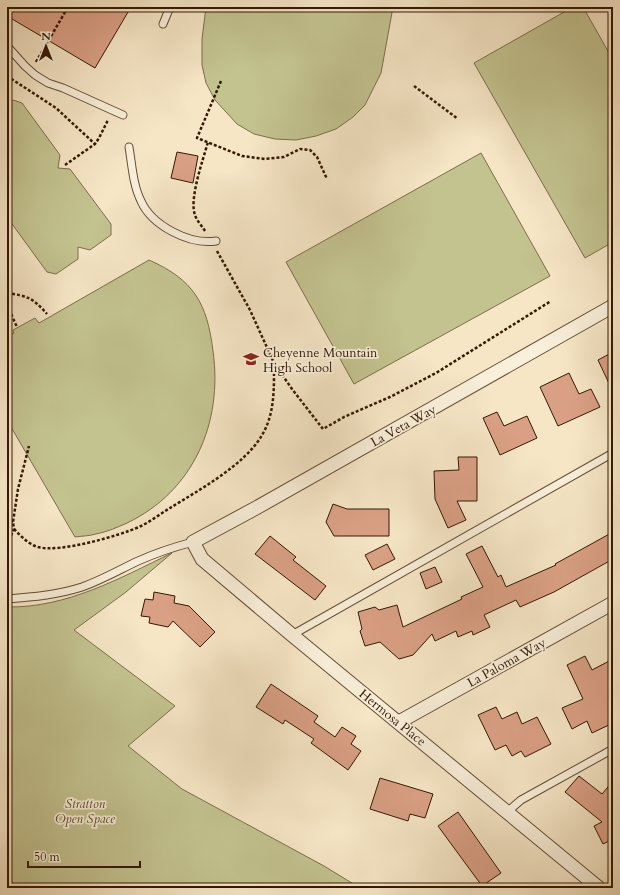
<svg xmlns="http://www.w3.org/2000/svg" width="620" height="895" font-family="Cardo,serif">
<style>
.green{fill:#c3c390;stroke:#7c6e4a}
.building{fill:#daa085;stroke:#341803}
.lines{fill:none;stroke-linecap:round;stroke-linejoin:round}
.lane-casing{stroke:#644c34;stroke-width:9}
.street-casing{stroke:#644c34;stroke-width:15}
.path{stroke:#341803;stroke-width:2.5;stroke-dasharray:3 2;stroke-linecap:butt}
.lane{stroke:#f9efda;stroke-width:7}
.street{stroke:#f9efda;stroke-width:13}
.labels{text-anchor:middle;stroke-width:3.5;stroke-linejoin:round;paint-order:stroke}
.poi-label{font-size:13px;fill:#341803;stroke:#f9efda;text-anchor:start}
.street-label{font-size:13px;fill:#341803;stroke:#f9efda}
.park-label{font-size:13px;font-style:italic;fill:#5f4b2d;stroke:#f9efda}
</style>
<rect width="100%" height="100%" fill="#f6e6c6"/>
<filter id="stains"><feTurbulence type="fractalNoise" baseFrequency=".005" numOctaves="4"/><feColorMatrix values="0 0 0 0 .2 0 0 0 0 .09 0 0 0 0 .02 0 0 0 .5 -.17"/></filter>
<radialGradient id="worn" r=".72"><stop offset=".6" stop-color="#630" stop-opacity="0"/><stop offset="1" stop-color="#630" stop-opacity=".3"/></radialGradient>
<!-- green -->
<g class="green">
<path d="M 206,7 L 393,7 L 381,73 L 365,105 L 353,117 L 336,129 L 316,136 L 296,140 L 275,139 L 254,134 L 237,124 L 215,100 L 206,83 L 202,65 L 202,39 Z"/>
<path d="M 573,7 L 583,7 L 613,60 L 613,242 L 585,258 L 474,63 Z"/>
<path d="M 13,100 L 22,103 L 60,155 L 58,168 L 70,169 L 111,224 L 111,235 L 90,250 L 78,247 L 78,259 L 56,274 L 47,272 L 7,217 L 7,104 Z"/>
<path d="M 481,153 L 550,276 L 354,384 L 286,262 Z"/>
<path d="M 149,260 C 194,280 207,303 213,351 C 223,422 194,491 127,523 C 118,527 107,532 96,534 C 89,536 82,536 75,537 L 11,427 L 7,428 L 7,337 L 14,333 L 13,330 L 35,318 L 39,323 Z"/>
<path d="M 172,553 L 126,592 L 74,630 L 175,706 L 128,746 L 182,789 L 324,866 L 360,888 L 7,888 L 7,607 C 67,608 120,578 172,553 Z"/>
</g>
<!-- building -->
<g class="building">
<path d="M 7,7 L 131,7 L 95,68 L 7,16 Z"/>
<path d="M 177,152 L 198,156 L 193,183 L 171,178 Z"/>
<path d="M 613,352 L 613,392 L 598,360 Z"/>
<path d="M 569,373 L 579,394 L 591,389 L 600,407 L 558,426 L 540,387 Z"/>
<path d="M 497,412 L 504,426 L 527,416 L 537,438 L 500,455 L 483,418 Z"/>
<path d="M 458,457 L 477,457 L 477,501 L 457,501 L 466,520 L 448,528 L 435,499 L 434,471 L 459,470 Z"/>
<path d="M 333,504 L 347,509 L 389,509 L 389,536 L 334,536 L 326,522 Z"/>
<path d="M 613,532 L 613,559 L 554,592 L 520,607 L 516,600 L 484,615 L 490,627 L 473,635 L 472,631 L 458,637 L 456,631 L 435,641 L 432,634 L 413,655 L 399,659 L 380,642 L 365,646 L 360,631 L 362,629 L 358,612 L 375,607 L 379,610 L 397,605 L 403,627 L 462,599 L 461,597 L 483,587 L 466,554 L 482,546 L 498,577 L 501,575 L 506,587 L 556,565 L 555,564 Z"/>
<path d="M 270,536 L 296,557 L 293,560 L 326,586 L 315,600 L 255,554 Z"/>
<path d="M 387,544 L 395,559 L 373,570 L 365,555 Z"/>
<path d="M 435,567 L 442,582 L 426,589 L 420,573 Z"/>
<path d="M 154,592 L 175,596 L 174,603 L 189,606 L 215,632 L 200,647 L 173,621 L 168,627 L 149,623 L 150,617 L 141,616 L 145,599 L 153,600 Z"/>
<path d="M 585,656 L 592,670 L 613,659 L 613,723 L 592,733 L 587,721 L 572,729 L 562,708 L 583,699 L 567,665 Z"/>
<path d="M 271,684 L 318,716 L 314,722 L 335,737 L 342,727 L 356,736 L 351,744 L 361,751 L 348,770 L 311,743 L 314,739 L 285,720 L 283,724 L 256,707 Z"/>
<path d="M 496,707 L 502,719 L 517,712 L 522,724 L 537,717 L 551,744 L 525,757 L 521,751 L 512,756 L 506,745 L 495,750 L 478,715 Z"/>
<path d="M 579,776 L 602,794 L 613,781 L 613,839 L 603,844 L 594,826 L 602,822 L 565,792 Z"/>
<path d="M 380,778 L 433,794 L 425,818 L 410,814 L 408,821 L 370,809 Z"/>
<path d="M 458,812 L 501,873 L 482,886 L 438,826 Z"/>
</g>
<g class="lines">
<defs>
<g id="lane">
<path d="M 163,24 L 170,7"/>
<path d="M 7,46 L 25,66 L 35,75 L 48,83 L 63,88 L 123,115"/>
<path d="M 129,147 C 132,165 133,185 141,201 C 152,226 190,245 216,241"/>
<path d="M 7,599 C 33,597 57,595 82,587 C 102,580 119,570 138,561 C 156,553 174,547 193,542"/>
<path d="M 292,635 L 613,453"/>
<path d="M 507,812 L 521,800 L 613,749"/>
</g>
<g id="street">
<path d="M 399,722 L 613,603"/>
<path d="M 599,888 L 292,635 L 202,559 L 193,542 L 256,508 L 613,306"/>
</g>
</defs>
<!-- lane casing -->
<use href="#lane" class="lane-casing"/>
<!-- street casing -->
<use href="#street" class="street-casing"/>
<!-- path -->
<g class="path">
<path d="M 36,62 L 68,7"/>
<path d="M 7,76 L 56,108 L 95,144"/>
<path d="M 221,81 L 197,138 L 242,156 L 265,159 L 284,157 L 300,149 L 310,150 L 317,157 L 327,179"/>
<path d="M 414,86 L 458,119"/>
<path d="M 65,165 L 95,144 L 99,138 L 108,120"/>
<path d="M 205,231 C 202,226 197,221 195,215 C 189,199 203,160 208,142"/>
<path d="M 217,251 L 250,310 L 274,363 L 292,389 L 323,429 L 344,417 L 390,397 L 436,373 L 551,301"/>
<path d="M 7,293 C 28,296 33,298 47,314"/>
<path d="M 7,305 L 17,327"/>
<path d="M 7,518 L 13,522"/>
<path d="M 14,529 C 21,536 28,544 38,547 C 60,553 118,536 139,527 C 150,522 160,514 170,508 C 199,490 245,465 262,435 C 275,414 274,387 274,364"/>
<path d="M 7,545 L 14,529 L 13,522 L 18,489 L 29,446"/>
</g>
<!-- lane -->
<use href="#lane" class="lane"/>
<!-- street -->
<use href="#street" class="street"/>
</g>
<!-- icons -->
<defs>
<symbol id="school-bare" viewBox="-9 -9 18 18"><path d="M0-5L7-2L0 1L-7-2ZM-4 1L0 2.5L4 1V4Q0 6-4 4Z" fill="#8f2418" stroke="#f9efda" stroke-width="2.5" paint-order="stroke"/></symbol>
</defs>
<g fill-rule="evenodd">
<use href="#school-bare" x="240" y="348" width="22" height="22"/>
</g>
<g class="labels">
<!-- poi labels -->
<g class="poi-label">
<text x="263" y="357">Cheyenne Mountain<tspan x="263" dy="15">High School</tspan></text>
</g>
<!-- street labels -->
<g class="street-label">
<text transform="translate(403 425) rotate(-29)" y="5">La Veta Way</text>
<text transform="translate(506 662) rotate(-29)" y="5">La Paloma Way</text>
<text transform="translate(393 717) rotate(39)" y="5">Hermosa Place</text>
</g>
<!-- park labels -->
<g class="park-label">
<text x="85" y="808">Stratton<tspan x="85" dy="15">Open Space</tspan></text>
</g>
</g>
<!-- margin -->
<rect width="620" height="895" fill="none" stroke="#f6e6c6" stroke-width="24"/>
<rect x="8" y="8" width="604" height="879" fill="none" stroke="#341803" stroke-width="2"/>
<rect x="12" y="12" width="596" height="871" fill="none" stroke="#341803"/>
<!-- north arrow -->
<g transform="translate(46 46)" stroke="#f9efda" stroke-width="3" paint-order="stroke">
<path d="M0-3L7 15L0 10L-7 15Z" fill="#341803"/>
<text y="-6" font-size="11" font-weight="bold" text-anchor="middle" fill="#341803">N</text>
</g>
<!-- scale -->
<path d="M28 861v6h112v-6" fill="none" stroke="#341803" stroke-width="2"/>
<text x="34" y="861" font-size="12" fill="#341803" stroke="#f9efda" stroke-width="3" paint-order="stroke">50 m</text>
<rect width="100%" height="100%" filter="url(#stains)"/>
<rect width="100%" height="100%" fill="url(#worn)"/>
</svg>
